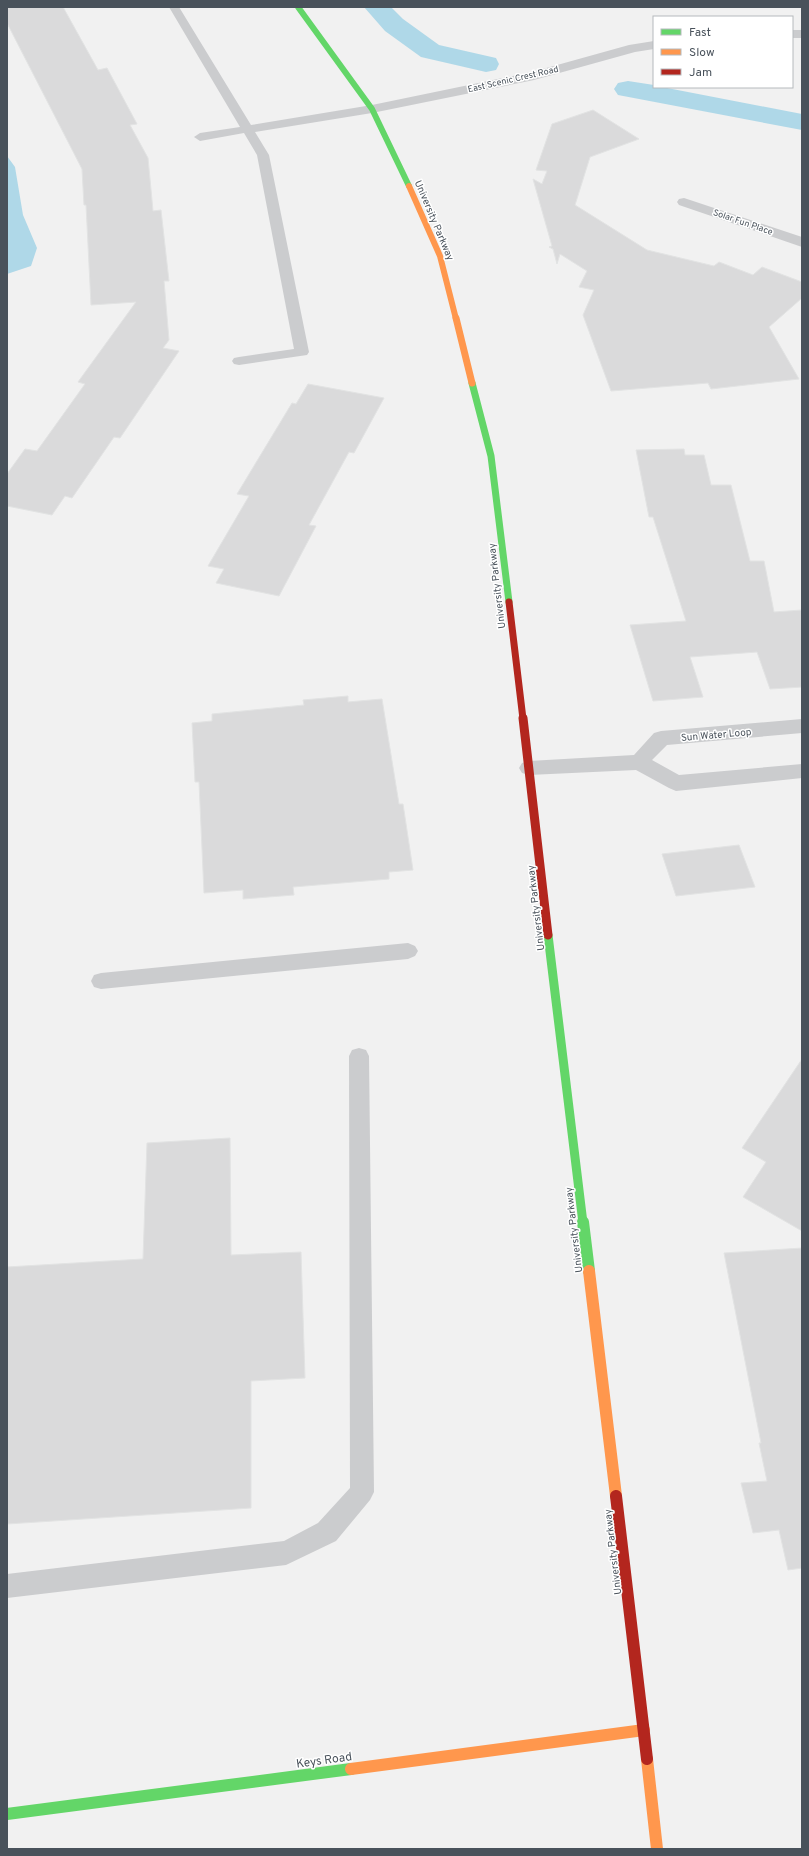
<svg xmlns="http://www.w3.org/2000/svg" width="809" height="1856" font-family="Overpass,sans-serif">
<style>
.water{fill:#afd8e8}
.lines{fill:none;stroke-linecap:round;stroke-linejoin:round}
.canal{fill:#afd8e8;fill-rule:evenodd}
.building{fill:#dadadb;stroke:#e2e3e3}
.lane{fill:#cbccce;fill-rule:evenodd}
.street{fill:#cbccce;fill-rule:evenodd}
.fast-far3{stroke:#63d668;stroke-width:6}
.fast-far2{stroke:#63d668;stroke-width:7}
.fast-far1{stroke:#63d668;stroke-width:9}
.fast{stroke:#63d668;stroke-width:12}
.slow-far2{stroke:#ff974d;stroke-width:6}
.slow-far1{stroke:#ff974d;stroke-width:7}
.slow{stroke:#ff974d;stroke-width:12}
.jam-far2{stroke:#b3261e;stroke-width:7}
.jam-far1{stroke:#b3261e;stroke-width:9}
.jam{stroke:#b3261e;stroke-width:12}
.labels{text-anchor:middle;stroke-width:3;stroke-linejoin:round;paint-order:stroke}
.far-street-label{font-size:9px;fill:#49525b;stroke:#fff}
.street-label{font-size:10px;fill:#49525b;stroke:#fff}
.near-street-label{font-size:12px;fill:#49525b;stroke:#fff}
</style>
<rect width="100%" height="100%" fill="#f1f1f1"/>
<!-- water -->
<path class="water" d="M 7,156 L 15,167 L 23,215 L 37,248 L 31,266 L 7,274 Z"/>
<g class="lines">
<!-- canal -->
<g class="canal">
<path d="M 364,7 L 391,7 L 403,19 L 439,45 L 496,58 L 499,64 L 496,70 L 486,72 L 421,57 L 385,31 Z"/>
<path d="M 628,81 L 654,85 L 654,87 L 662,87 L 802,114 L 802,130 L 618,95 L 614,89 L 618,83 Z"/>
</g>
</g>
<!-- building -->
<g class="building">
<path d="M 7,7 L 63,7 L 98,70 L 107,68 L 137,124 L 130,125 L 148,158 L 153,211 L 161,210 L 169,281 L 164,281 L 169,340 L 163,348 L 179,351 L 120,438 L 114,437 L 72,498 L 65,496 L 52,515 L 7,506 L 7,474 L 25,449 L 37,451 L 85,384 L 78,382 L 136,302 L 91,305 L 86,205 L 84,205 L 82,169 L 7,23 Z"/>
<path d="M 593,110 L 639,139 L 590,157 L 575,205 L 647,250 L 714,266 L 719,262 L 753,275 L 762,267 L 802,282 L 802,298 L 769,327 L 799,379 L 711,389 L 708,383 L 611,391 L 583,315 L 594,290 L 579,287 L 587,271 L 560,254 L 557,264 L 553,249 L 549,247 L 552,246 L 533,179 L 542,184 L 547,171 L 536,170 L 552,124 Z"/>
<path d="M 308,384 L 384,398 L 354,453 L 349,452 L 309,525 L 316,526 L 279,596 L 216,583 L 224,569 L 208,566 L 249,496 L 237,494 L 292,403 L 296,404 Z"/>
<path d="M 684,449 L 685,455 L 704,455 L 711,485 L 731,485 L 750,561 L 764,561 L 774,612 L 802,610 L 802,687 L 770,689 L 757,652 L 690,657 L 703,697 L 653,701 L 630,625 L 686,621 L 653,517 L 649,517 L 636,450 Z"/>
<path d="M 348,696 L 348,702 L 382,699 L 399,804 L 403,804 L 413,870 L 389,872 L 389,879 L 293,887 L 294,895 L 243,899 L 243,890 L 204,893 L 199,782 L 195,782 L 192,723 L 212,721 L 212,714 L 304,705 L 303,700 Z"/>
<path d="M 739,845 L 755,887 L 676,896 L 662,854 Z"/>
<path d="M 802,1059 L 802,1231 L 743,1197 L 766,1162 L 742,1148 Z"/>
<path d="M 230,1138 L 231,1255 L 301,1252 L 305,1378 L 251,1381 L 251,1508 L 7,1524 L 7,1267 L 143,1259 L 147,1143 Z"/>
<path d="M 802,1248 L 802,1568 L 788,1570 L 779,1530 L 753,1533 L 741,1483 L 767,1481 L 759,1443 L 761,1443 L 724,1253 Z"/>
</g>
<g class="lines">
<!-- lane -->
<g class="lane">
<path d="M 169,7 L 179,7 L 251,125 L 372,105 L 378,109 L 372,113 L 255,132 L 269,155 L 309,352 L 307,355 L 239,365 L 234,364 L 232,361 L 234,358 L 239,357 L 294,349 L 257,155 L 244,133 L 200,141 L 194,137 L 200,133 L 240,127 Z"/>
<path d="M 408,943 L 415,946 L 418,951 L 415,956 L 408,959 L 101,989 L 94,987 L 91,981 L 94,975 L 101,973 Z"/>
<path d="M 359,1048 L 366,1050 L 369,1056 L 374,1492 L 370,1500 L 336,1541 L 286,1565 L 7,1598 L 7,1574 L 284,1541 L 318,1523 L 350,1488 L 349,1056 L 352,1050 Z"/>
</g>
<!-- street -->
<g class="street">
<rect x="792" y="30" width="10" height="8"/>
<path d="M 654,41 L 654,49 L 635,52 L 534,80 L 372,113 L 367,112 L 365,109 L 367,106 L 372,105 L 532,72 L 629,45 Z"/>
<path d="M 684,198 L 802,237 L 802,247 L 679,205 L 677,202 L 679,199 Z"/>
<path d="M 802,719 L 802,733 L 667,745 L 652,760 L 679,775 L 802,764 L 802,778 L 676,791 L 669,788 L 636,770 L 529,775 L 522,773 L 519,768 L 522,763 L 529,761 L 634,755 L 654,733 L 661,731 Z"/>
</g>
<!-- fast-far3 -->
<path class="fast-far3" d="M 298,7 L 372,109 L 409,186"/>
<!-- fast-far2 -->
<path class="fast-far2" d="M 472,383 L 491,456 L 509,602"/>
<!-- fast-far1 -->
<path class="fast-far1" d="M 548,935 L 583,1223"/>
<!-- fast -->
<g class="fast">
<path d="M 583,1222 L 589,1271"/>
<path d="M 7,1814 L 351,1769"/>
</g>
<!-- slow-far2 -->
<path class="slow-far2" d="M 409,186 L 440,256 L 456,319"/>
<!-- slow-far1 -->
<path class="slow-far1" d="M 456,318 L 472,383"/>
<!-- slow -->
<g class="slow">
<path d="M 589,1271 L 616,1496"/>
<path d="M 647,1759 L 657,1849"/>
<path d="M 351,1769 L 644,1730"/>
</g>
<!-- jam-far2 -->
<path class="jam-far2" d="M 509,602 L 523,719"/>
<!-- jam-far1 -->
<path class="jam-far1" d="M 523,718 L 548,935"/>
<!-- jam -->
<path class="jam" d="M 616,1496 L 647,1759"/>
</g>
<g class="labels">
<!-- far-street labels -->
<g class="far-street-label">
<text transform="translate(513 79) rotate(-13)" y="3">East Scenic Crest Road</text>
<text transform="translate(743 222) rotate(19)" y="3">Solar Fun Place</text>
</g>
<!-- street labels -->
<g class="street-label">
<text transform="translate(435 220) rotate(67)" y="4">University Parkway</text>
<text transform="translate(496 586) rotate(-97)" y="4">University Parkway</text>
<text transform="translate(716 734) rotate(-5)" y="4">Sun Water Loop</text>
<text transform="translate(535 908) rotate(-97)" y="4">University Parkway</text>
<text transform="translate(573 1230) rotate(-97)" y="4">University Parkway</text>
<text transform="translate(612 1552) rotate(-97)" y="4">University Parkway</text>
</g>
<!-- near-street labels -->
<g class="near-street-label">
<text transform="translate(324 1760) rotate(-8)" y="4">Keys Road</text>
</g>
</g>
<!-- border -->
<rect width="809" height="1856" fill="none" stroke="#49525b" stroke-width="16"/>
<!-- legend -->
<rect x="653" y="16" width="140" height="72" fill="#ffffff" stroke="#b6babd"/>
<rect x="661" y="29" width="20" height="6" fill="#63d668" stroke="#b6babd"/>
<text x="689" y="36" font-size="12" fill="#49525b">Fast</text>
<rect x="661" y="49" width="20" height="6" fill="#ff974d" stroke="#b6babd"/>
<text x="689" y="56" font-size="12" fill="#49525b">Slow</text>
<rect x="661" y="69" width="20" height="6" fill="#b3261e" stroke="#b6babd"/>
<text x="689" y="76" font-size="12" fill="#49525b">Jam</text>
</svg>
